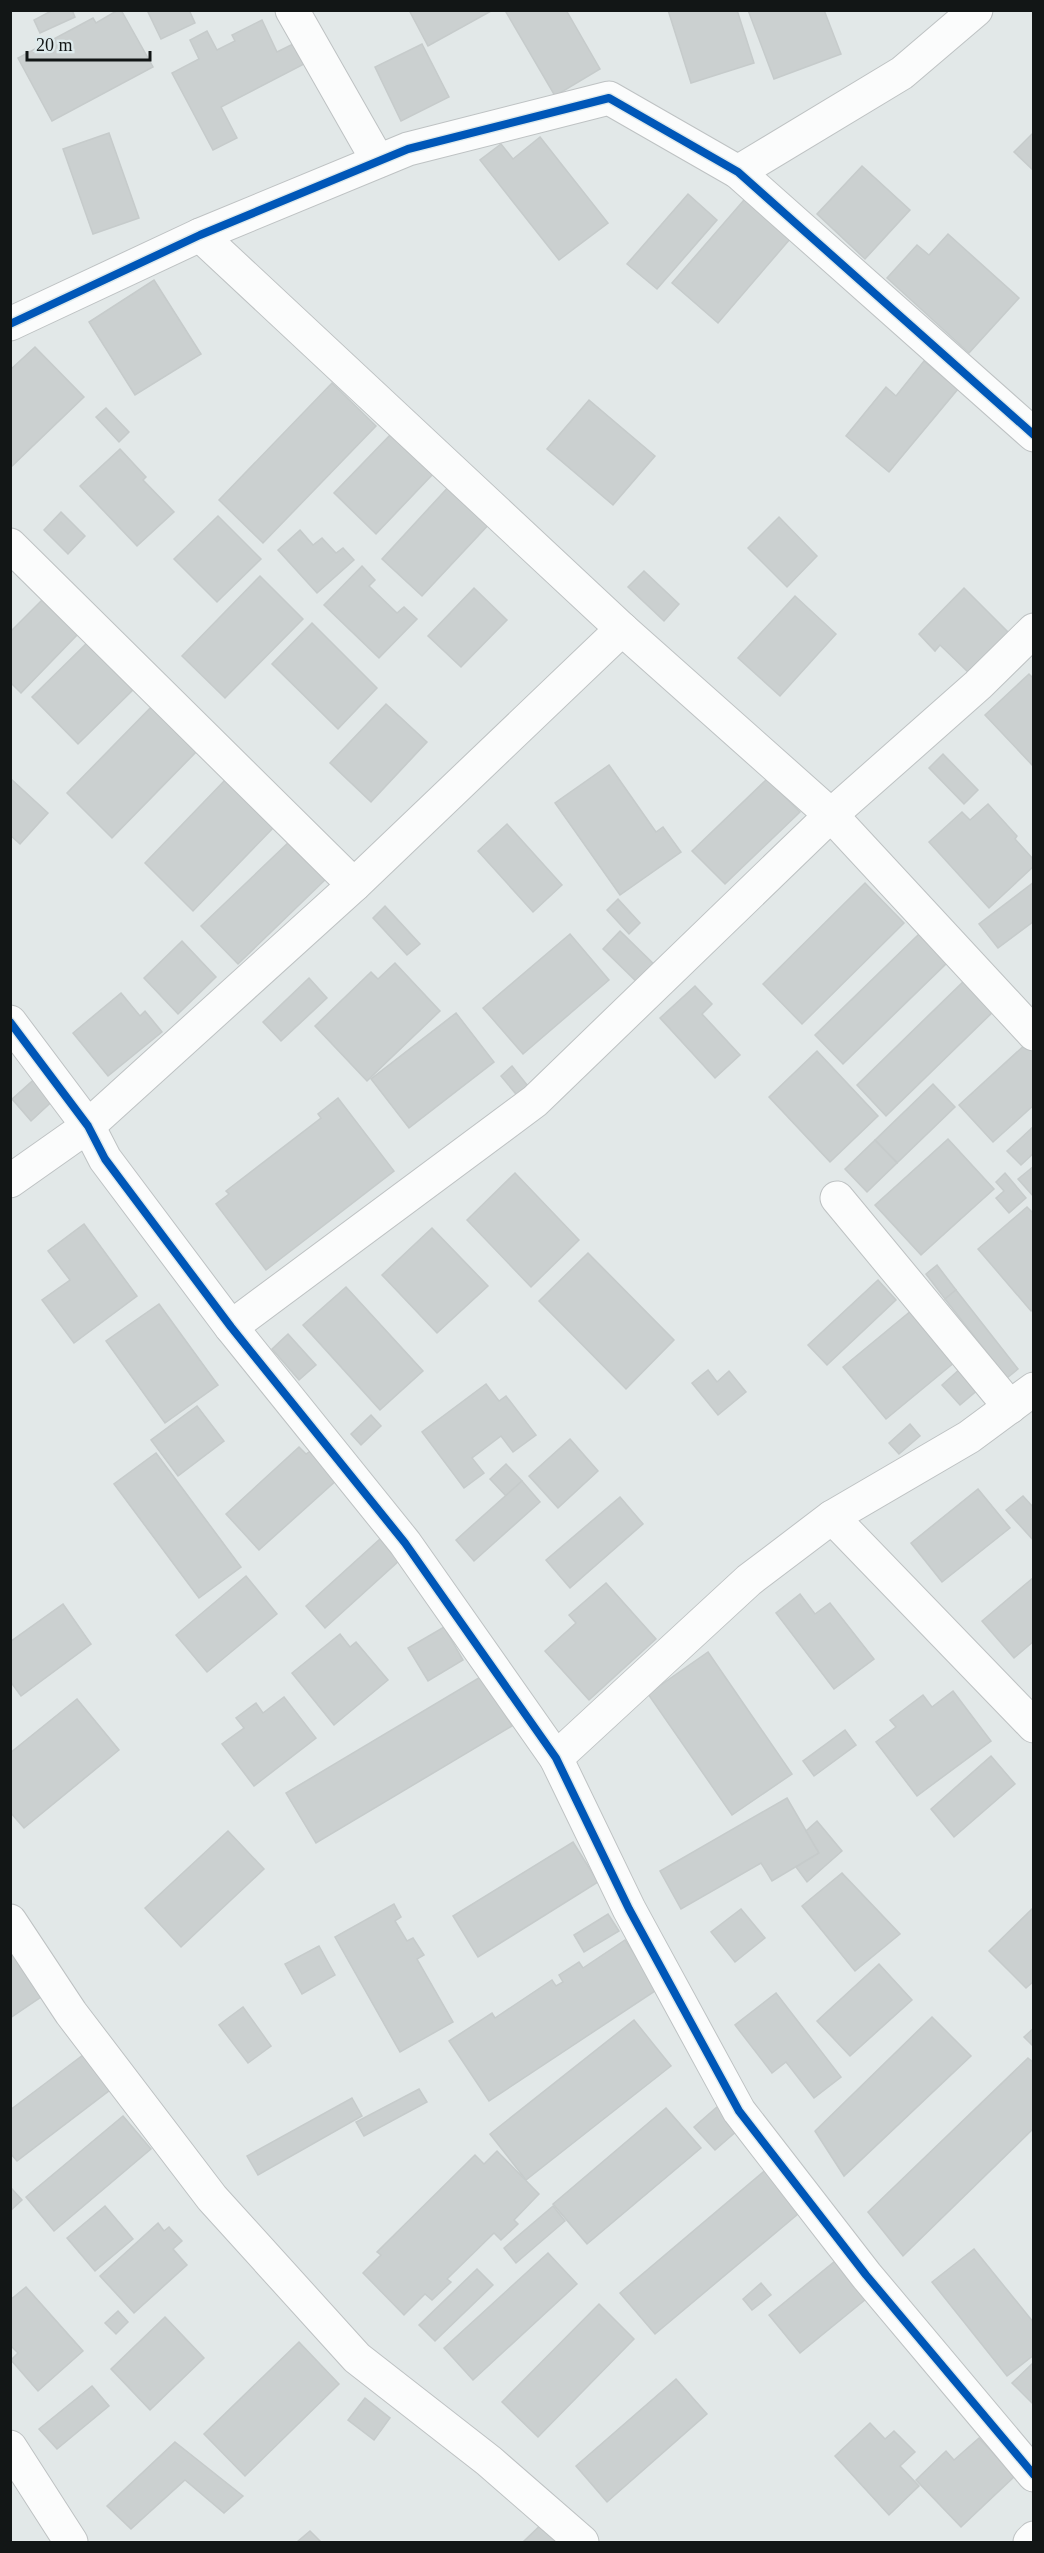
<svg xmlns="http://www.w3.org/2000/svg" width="1044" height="2553" font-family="'Times New Roman',serif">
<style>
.building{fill:#cbd0d0;stroke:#c6cbcb;stroke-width:1.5}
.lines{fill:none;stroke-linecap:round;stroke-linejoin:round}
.street-casing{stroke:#bec2c3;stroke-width:35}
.secondary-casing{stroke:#bec2c3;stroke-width:35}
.street{stroke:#fbfcfc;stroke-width:33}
.secondary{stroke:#fbfcfc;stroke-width:33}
.cycleway-casing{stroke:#deeaec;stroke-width:11}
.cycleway{stroke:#0057b8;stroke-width:8}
</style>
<rect width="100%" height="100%" fill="#e2e8e8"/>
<!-- building -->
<g class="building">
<path d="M 53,10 L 72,10 L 75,17 L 40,33 L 34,20 Z"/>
<path d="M 118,10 L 121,10 L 153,67 L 52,121 L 18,58 L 93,18 L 96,23 Z"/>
<path d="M 147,10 L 189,10 L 195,23 L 161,39 Z"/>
<path d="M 409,10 L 493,10 L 428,46 Z"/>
<path d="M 510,10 L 566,10 L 600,69 L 555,96 L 506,12 Z"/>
<path d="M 668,10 L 737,10 L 754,63 L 691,83 Z"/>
<path d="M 748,10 L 824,10 L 841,54 L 774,79 Z"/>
<path d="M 262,20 L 277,52 L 295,43 L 306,63 L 221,107 L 237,138 L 213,150 L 172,73 L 199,59 L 190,40 L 207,31 L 217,50 L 235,41 L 232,35 Z"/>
<path d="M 422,44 L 449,97 L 401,121 L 375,67 Z"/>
<path d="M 1034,132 L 1034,171 L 1014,152 Z"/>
<path d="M 109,133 L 139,218 L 93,234 L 63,149 Z"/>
<path d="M 540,137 L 608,223 L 559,260 L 480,160 L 501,144 L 513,159 Z"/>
<path d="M 862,166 L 910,210 L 865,259 L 817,214 Z"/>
<path d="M 750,193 L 796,232 L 718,323 L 672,283 Z"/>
<path d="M 688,194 L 717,220 L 657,289 L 627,264 Z"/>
<path d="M 948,234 L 1019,298 L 969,353 L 887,278 L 917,245 L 929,255 Z"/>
<path d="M 154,280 L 201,354 L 135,395 L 89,322 Z"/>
<path d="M 35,347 L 84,397 L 10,468 L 10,370 Z"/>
<path d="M 924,361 L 958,389 L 889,472 L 846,436 L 886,387 L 896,396 Z"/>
<path d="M 332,383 L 376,426 L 263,543 L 219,500 Z"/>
<path d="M 589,400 L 655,456 L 613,505 L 547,449 Z"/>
<path d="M 106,408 L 129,432 L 119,442 L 96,417 Z"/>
<path d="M 391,434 L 433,474 L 376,534 L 334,493 Z"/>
<path d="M 120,449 L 146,477 L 143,480 L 174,512 L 137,546 L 80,486 Z"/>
<path d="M 452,483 L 492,521 L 422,596 L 382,559 Z"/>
<path d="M 61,512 L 85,536 L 68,554 L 44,530 Z"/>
<path d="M 218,516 L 261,559 L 217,602 L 174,559 Z"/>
<path d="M 779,517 L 817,556 L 787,587 L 748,548 Z"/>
<path d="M 300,530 L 313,545 L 322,538 L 336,553 L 343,548 L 354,560 L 317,593 L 278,550 Z"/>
<path d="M 362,566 L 375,580 L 369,586 L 397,613 L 404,607 L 417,619 L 379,658 L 324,605 Z"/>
<path d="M 644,571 L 679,604 L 664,621 L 628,587 Z"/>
<path d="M 260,576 L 303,619 L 225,698 L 182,656 Z"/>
<path d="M 474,588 L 507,620 L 461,667 L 428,636 Z"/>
<path d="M 964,588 L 1009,633 L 969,673 L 940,645 L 935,651 L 919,634 Z"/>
<path d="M 795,596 L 836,634 L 780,696 L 738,658 Z"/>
<path d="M 44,598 L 79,633 L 21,693 L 10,682 L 10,632 Z"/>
<path d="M 312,623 L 377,688 L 338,729 L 272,664 Z"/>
<path d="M 93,637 L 139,684 L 78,744 L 32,697 Z"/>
<path d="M 1029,674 L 1034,679 L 1034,767 L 985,715 Z"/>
<path d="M 154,704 L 199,749 L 112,838 L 67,793 Z"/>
<path d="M 386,704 L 427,742 L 371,802 L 330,763 Z"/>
<path d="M 943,754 L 978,790 L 964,804 L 929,768 Z"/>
<path d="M 609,765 L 656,832 L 663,827 L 681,852 L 620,895 L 555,803 Z"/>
<path d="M 11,779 L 48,813 L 20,844 L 10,835 Z"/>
<path d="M 226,779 L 275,826 L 193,911 L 145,863 Z"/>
<path d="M 767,779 L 800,812 L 725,884 L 692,851 Z"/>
<path d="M 988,804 L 1017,836 L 1015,839 L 1034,860 L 1034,866 L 989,908 L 929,842 L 962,812 L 970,820 Z"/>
<path d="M 507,824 L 562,885 L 533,912 L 478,851 Z"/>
<path d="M 292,839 L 328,877 L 238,964 L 201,926 Z"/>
<path d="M 1034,882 L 1034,921 L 998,948 L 979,924 Z"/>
<path d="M 865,883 L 904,923 L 802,1024 L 763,984 Z"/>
<path d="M 618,899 L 640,923 L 629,934 L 607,910 Z"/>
<path d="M 385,906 L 420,944 L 407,955 L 373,918 Z"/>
<path d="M 620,931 L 663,973 L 646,991 L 603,949 Z"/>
<path d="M 570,934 L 609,980 L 523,1054 L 483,1008 Z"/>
<path d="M 919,934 L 947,963 L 843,1064 L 815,1035 Z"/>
<path d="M 182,941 L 216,977 L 178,1014 L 144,978 Z"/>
<path d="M 395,963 L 440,1011 L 367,1081 L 315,1026 L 371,972 L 378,979 Z"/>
<path d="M 969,976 L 999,1006 L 886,1116 L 857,1085 Z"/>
<path d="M 309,978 L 327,998 L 281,1041 L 263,1022 Z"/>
<path d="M 695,986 L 712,1004 L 702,1014 L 740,1055 L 715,1078 L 660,1018 Z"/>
<path d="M 121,993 L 140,1016 L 145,1011 L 162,1032 L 108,1076 L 73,1033 Z"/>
<path d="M 456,1013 L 494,1062 L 409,1128 L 371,1079 Z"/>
<path d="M 1028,1042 L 1034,1049 L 1034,1105 L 993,1142 L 959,1105 Z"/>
<path d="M 817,1051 L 878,1116 L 830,1162 L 769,1097 Z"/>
<path d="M 512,1066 L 531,1090 L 520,1099 L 501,1076 Z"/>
<path d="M 40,1074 L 59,1095 L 31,1121 L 12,1099 Z"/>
<path d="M 933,1084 L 955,1107 L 897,1163 L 875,1140 Z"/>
<path d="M 338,1098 L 394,1171 L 266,1270 L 216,1204 L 229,1194 L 226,1191 L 321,1118 L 318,1114 Z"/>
<path d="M 1034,1126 L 1034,1153 L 1021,1165 L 1007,1151 Z"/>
<path d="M 948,1139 L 994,1189 L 921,1255 L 875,1205 Z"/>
<path d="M 875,1140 L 897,1163 L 867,1192 L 845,1169 Z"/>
<path d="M 1034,1166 L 1034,1197 L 1018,1179 Z"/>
<path d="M 515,1173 L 579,1240 L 531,1287 L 467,1220 Z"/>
<path d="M 1005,1173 L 1026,1198 L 1009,1213 L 996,1198 L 1004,1191 L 996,1182 Z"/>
<path d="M 1027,1207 L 1034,1214 L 1034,1310 L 1031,1311 L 978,1249 Z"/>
<path d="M 84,1224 L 137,1296 L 74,1343 L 42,1300 L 70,1280 L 48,1251 Z"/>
<path d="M 432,1228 L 488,1286 L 437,1333 L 382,1275 Z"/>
<path d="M 588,1253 L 674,1340 L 626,1389 L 539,1301 Z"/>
<path d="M 937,1265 L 956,1290 L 945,1299 L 926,1274 Z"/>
<path d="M 878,1280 L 896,1300 L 827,1365 L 808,1345 Z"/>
<path d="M 346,1287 L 423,1371 L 380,1410 L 303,1325 Z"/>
<path d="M 956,1290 L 1018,1369 L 1007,1378 L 945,1299 Z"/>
<path d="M 159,1304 L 218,1385 L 165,1423 L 106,1341 Z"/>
<path d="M 912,1310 L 955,1362 L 886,1419 L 843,1367 Z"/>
<path d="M 288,1334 L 316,1365 L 299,1380 L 272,1349 Z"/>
<path d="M 961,1368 L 979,1389 L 960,1405 L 942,1385 Z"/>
<path d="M 708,1370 L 717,1382 L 729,1371 L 746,1392 L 718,1415 L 692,1383 Z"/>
<path d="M 486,1384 L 499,1401 L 506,1396 L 536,1435 L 513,1452 L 501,1436 L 472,1458 L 484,1473 L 464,1488 L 422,1432 Z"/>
<path d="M 197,1406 L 224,1441 L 178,1476 L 151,1440 Z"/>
<path d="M 371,1415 L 381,1426 L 361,1445 L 351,1434 Z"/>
<path d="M 910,1424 L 920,1436 L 899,1454 L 889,1443 Z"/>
<path d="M 570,1439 L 598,1471 L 558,1508 L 529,1476 Z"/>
<path d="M 299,1447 L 306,1454 L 312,1450 L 338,1479 L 259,1550 L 226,1514 Z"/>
<path d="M 156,1453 L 241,1567 L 199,1598 L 114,1484 Z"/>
<path d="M 506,1464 L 522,1481 L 506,1496 L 490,1479 Z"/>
<path d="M 522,1481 L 540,1502 L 474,1561 L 456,1540 Z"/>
<path d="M 978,1489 L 1010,1528 L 942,1582 L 911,1543 Z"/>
<path d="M 1023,1496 L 1034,1508 L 1034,1541 L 1006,1510 Z"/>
<path d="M 620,1497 L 643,1524 L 570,1588 L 546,1560 Z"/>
<path d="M 381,1538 L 400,1560 L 325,1628 L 306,1606 Z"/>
<path d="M 246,1576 L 277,1614 L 207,1672 L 176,1635 Z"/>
<path d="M 1034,1577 L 1034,1641 L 1014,1658 L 982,1621 Z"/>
<path d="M 606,1583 L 656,1639 L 589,1700 L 545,1651 L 576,1623 L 569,1615 Z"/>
<path d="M 800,1594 L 815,1614 L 830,1603 L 874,1659 L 834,1689 L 776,1613 Z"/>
<path d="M 63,1604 L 91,1644 L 21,1696 L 10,1681 L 10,1642 Z"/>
<path d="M 444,1627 L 463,1660 L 428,1681 L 408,1648 Z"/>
<path d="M 340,1634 L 350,1647 L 356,1642 L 388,1680 L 334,1725 L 292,1673 Z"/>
<path d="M 708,1652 L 792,1774 L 732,1815 L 648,1694 Z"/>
<path d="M 482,1676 L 512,1726 L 316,1843 L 286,1793 Z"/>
<path d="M 953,1691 L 991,1741 L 917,1796 L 876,1742 L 896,1727 L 890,1720 L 923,1695 L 932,1707 Z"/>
<path d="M 284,1697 L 316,1738 L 254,1786 L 222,1744 L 244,1728 L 236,1718 L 256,1703 L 263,1713 Z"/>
<path d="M 77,1699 L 119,1750 L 24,1828 L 10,1812 L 10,1753 Z"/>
<path d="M 845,1730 L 856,1745 L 814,1776 L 803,1761 Z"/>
<path d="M 991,1756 L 1015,1784 L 954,1837 L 931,1809 Z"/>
<path d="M 787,1798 L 819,1853 L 772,1881 L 761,1863 L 681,1909 L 660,1871 Z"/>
<path d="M 817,1821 L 842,1851 L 807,1882 L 796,1867 L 819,1853 L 806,1831 Z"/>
<path d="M 228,1831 L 264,1869 L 181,1947 L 145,1908 Z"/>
<path d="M 573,1842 L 598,1882 L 478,1957 L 453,1916 Z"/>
<path d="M 842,1873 L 900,1934 L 855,1971 L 802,1906 Z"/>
<path d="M 394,1904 L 401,1917 L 395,1921 L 407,1941 L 413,1938 L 424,1955 L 417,1959 L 453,2022 L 400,2052 L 335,1937 Z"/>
<path d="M 1033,1908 L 1034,1981 L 1026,1988 L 989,1951 Z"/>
<path d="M 741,1909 L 765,1938 L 735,1962 L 711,1932 Z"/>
<path d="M 608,1914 L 619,1931 L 584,1952 L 574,1935 Z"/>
<path d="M 625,1940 L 658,1989 L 489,2101 L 449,2041 L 492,2013 L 495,2018 L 552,1980 L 556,1986 L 563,1982 L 559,1975 L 579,1962 L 583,1968 Z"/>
<path d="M 319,1946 L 335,1975 L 302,1994 L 285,1964 Z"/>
<path d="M 15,1954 L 44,1995 L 10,2018 L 10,1957 Z"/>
<path d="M 879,1964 L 912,2000 L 850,2056 L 817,2021 Z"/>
<path d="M 776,1993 L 841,2077 L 814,2098 L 786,2062 L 772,2073 L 735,2025 Z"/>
<path d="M 243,2007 L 271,2046 L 248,2063 L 219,2025 Z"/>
<path d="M 932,2017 L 971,2056 L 844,2176 L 815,2131 Z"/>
<path d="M 634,2020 L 671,2066 L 526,2180 L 490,2134 Z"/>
<path d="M 1034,2028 L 1034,2047 L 1024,2037 Z"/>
<path d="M 83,2055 L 110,2090 L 17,2161 L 10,2153 L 10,2110 Z"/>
<path d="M 1028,2058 L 1034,2063 L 1034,2128 L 903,2256 L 868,2212 Z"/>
<path d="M 419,2089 L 427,2102 L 364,2136 L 356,2122 Z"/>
<path d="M 352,2098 L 362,2116 L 258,2175 L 247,2156 Z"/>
<path d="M 718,2106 L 738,2130 L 715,2150 L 694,2127 Z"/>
<path d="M 666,2108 L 701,2148 L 587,2244 L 553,2204 Z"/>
<path d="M 123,2116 L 151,2149 L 54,2231 L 26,2197 Z"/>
<path d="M 497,2151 L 539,2194 L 514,2220 L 518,2224 L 501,2240 L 494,2233 L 447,2279 L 451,2282 L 432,2300 L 425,2294 L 404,2315 L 363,2273 L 381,2255 L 377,2252 L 475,2155 L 484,2164 Z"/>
<path d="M 769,2167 L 804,2209 L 655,2334 L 620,2293 Z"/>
<path d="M 12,2189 L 22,2200 L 10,2211 L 10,2190 Z"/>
<path d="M 105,2206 L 133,2239 L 95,2271 L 67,2238 Z"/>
<path d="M 553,2206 L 565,2221 L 516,2263 L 504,2248 Z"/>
<path d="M 158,2223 L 164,2231 L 169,2227 L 182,2241 L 173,2249 L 187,2265 L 134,2313 L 100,2276 Z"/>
<path d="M 974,2249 L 1034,2323 L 1034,2355 L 1007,2376 L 932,2282 Z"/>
<path d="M 548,2253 L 577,2284 L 473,2380 L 444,2348 Z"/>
<path d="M 840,2257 L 871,2295 L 800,2353 L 769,2315 Z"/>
<path d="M 477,2269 L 493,2285 L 435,2341 L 419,2325 Z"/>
<path d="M 761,2283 L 771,2295 L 752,2310 L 743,2299 Z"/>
<path d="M 26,2287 L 83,2351 L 38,2391 L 11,2360 L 18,2353 L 10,2345 L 10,2300 Z"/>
<path d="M 599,2304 L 634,2339 L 538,2437 L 502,2402 Z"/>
<path d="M 118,2311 L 128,2322 L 116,2334 L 105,2323 Z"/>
<path d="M 165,2317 L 204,2358 L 150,2410 L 111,2369 Z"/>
<path d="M 299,2342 L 339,2384 L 245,2476 L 204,2434 Z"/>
<path d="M 1034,2362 L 1034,2405 L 1012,2383 Z"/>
<path d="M 676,2379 L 707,2414 L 607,2502 L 576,2466 Z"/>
<path d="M 92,2386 L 109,2406 L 57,2449 L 39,2429 Z"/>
<path d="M 365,2398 L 390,2418 L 374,2440 L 348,2420 Z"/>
<path d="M 870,2423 L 885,2439 L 894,2431 L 915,2452 L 900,2466 L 919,2486 L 889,2515 L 835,2456 Z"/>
<path d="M 979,2438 L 1015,2476 L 961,2527 L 916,2480 L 946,2451 L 954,2460 Z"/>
<path d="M 175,2442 L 243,2496 L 224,2513 L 185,2480 L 131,2529 L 107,2506 Z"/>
<path d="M 546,2520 L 561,2542 L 523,2542 Z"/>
<path d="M 310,2531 L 321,2542 L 297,2542 Z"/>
</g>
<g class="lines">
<defs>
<g id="street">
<path d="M 292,10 L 378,161"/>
<path d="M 738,172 L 902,73 L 976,10"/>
<path d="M 200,235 L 622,629 L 831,815 L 1034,1034"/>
<path d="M 10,324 L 200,235 L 408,149 L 609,98 L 738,172 L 1034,435"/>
<path d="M 10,545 L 354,885"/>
<path d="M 10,1022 L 88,1126 L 105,1159 L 231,1327 L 405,1543 L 556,1758 L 629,1909 L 739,2111 L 866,2275 L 1034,2475"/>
<path d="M 10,1181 L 88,1126 L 354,885 L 622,629"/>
<path d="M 837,1198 L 1010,1407"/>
<path d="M 231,1327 L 535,1101 L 831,815 L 978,685 L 1034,630"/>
<path d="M 832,1517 L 969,1437 L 1034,1389"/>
<path d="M 556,1758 L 749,1580 L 832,1517 L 1034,1726"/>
<path d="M 10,1921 L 71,2013 L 212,2198 L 357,2358 L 489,2461 L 582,2542"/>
</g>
<g id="secondary">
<path d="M 10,2447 L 71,2542"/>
<path d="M 1030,2542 L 1034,2538"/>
</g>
</defs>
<!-- street casing -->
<use href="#street" class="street-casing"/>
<!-- secondary casing -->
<use href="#secondary" class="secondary-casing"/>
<!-- street -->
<use href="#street" class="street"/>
<!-- secondary -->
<use href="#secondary" class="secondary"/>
<defs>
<g id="cycleway">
<path d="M 10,324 L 200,235 L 408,149 L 609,98 L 738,172 L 1034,435"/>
<path d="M 10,1022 L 88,1126 L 105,1159 L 231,1327 L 405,1543 L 556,1758 L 629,1909 L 739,2111 L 866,2275 L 1034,2475"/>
</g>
</defs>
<!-- cycleway casing -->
<use href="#cycleway" class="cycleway-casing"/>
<!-- cycleway -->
<use href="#cycleway" class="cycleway"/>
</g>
<!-- border -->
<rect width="1044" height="2553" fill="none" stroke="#121616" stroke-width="24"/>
<!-- scale -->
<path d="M27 51v9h123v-9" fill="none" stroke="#121616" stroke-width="3"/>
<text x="36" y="51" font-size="18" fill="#121616" stroke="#deeaec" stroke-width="4.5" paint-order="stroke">20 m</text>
</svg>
